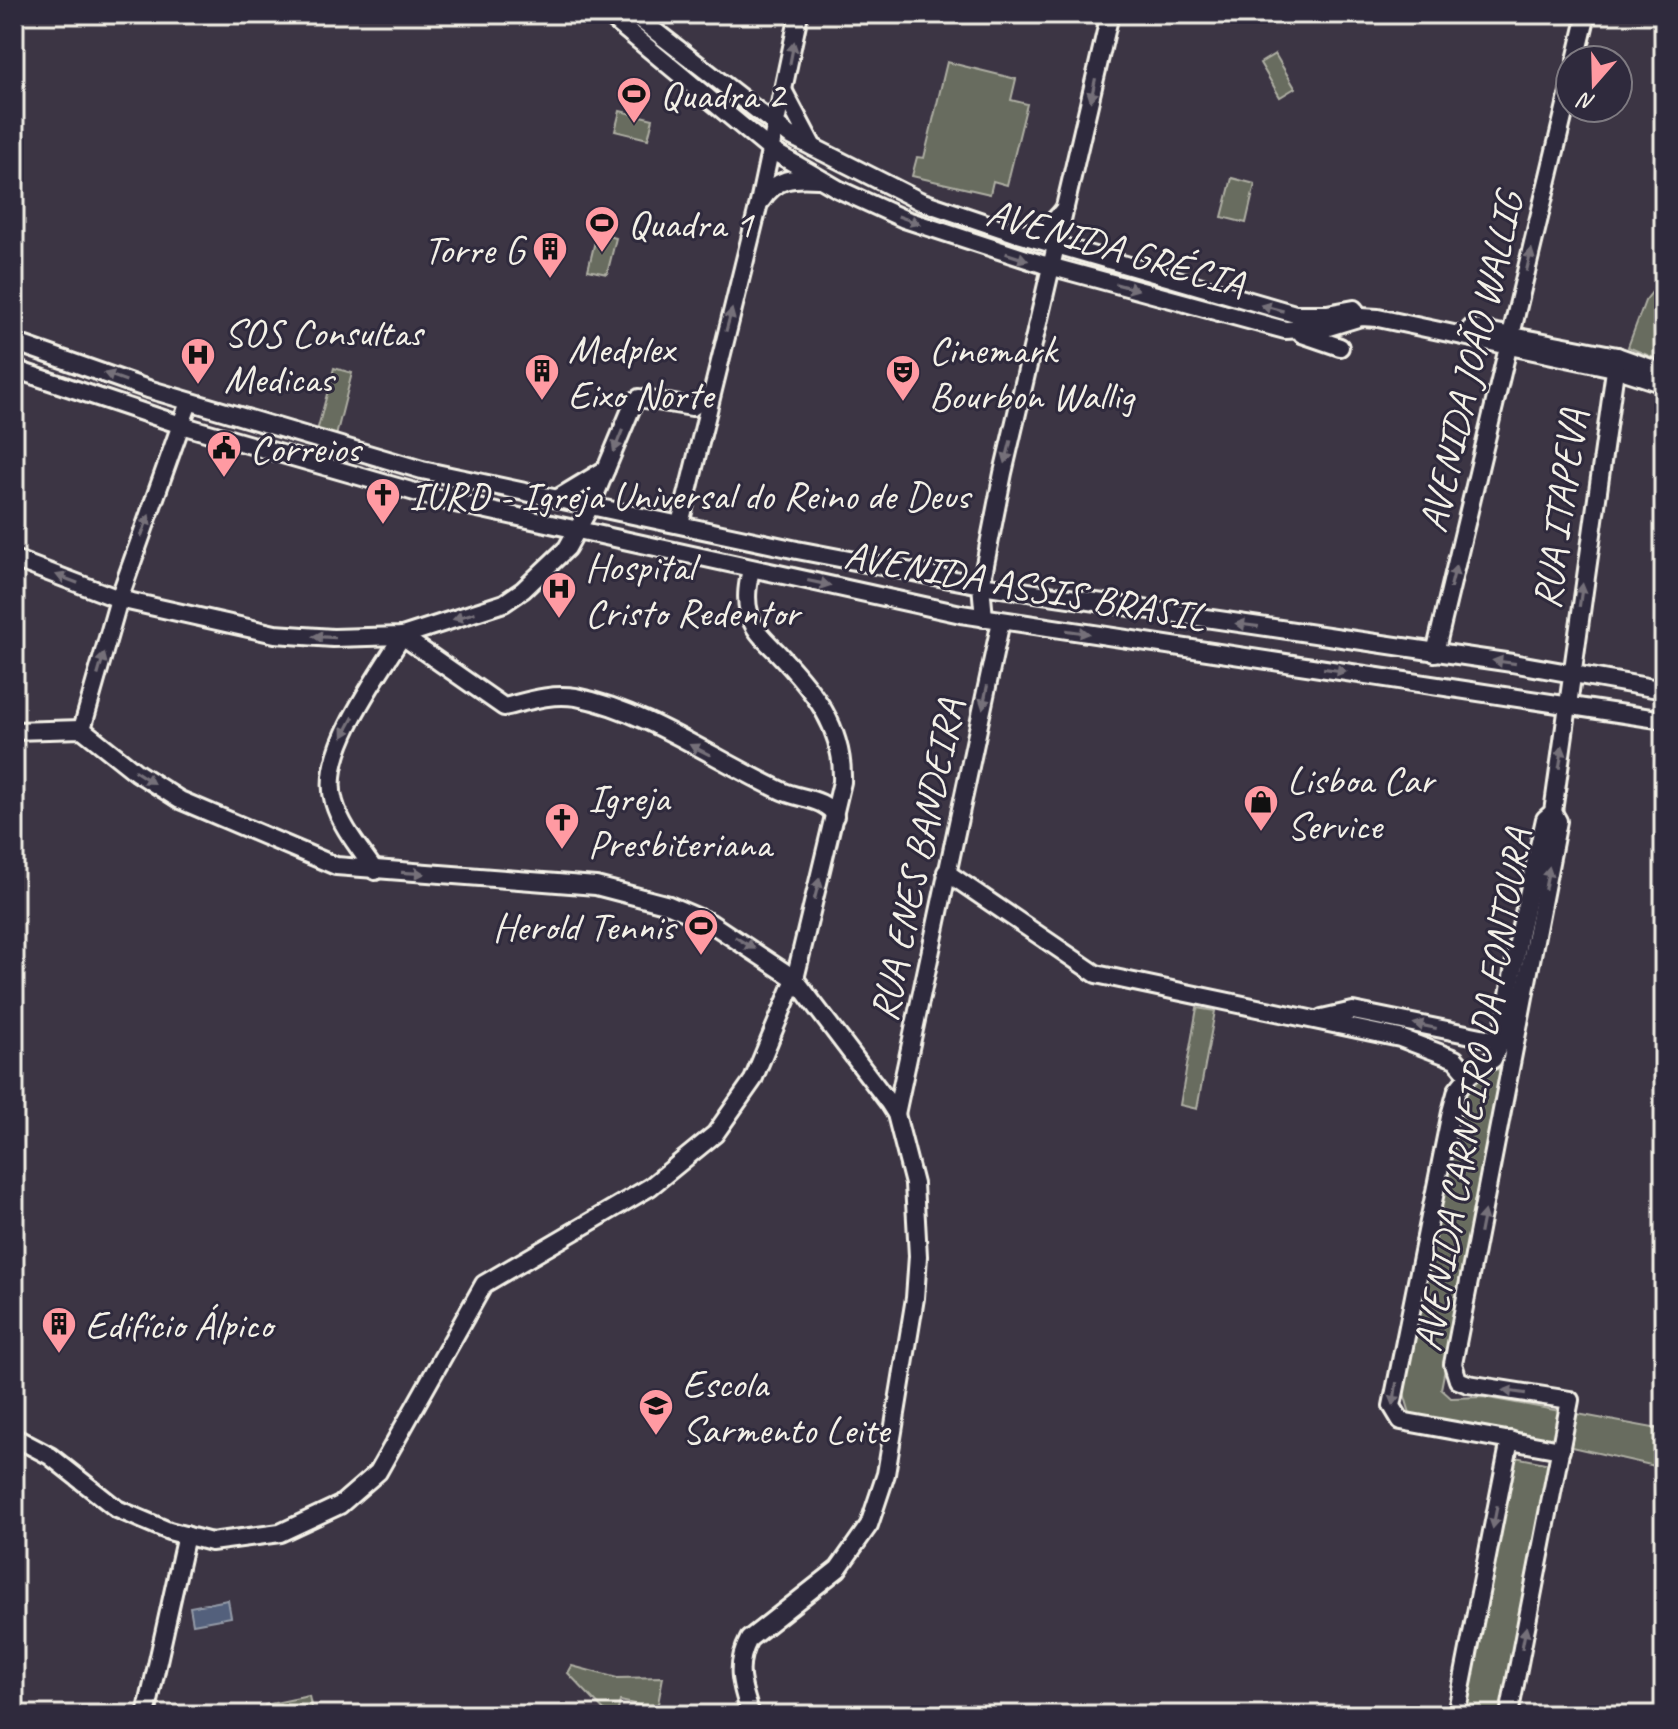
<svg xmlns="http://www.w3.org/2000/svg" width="1678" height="1729" font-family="Caveat,sans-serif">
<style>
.green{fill:#676c5e;stroke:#aeaea3;stroke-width:2}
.water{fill:#53607c;stroke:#939aa7;stroke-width:2}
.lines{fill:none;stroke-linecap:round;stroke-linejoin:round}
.secondary-casing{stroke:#f4f1e8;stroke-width:22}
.secondary{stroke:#2f2a3d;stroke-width:16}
.oneway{fill:#747079}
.labels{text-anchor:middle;stroke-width:6;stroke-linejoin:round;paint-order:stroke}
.poi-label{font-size:40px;fill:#f4f1e8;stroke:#2f2a3d;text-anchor:start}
.street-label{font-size:40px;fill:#f4f1e8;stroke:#2f2a3d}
</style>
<rect width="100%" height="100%" fill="#3c3544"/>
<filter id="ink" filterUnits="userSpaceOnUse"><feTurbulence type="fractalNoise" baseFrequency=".0125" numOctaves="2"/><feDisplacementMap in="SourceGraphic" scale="16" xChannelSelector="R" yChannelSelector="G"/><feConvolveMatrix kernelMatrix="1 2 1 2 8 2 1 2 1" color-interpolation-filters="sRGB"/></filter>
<g filter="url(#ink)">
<!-- green -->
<g class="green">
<path d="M 1275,54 L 1295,88 L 1280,97 L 1260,63 Z"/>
<path d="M 947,62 L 1016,79 L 1011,100 L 1027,104 L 1007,185 L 993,181 L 990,194 L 912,176 L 917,157 L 924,158 Z"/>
<path d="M 620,111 L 653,119 L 648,139 L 615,131 Z"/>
<path d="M 1232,178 L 1255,184 L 1246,223 L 1222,217 Z"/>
<path d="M 597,233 L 616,238 L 607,274 L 588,270 Z"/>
<path d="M 1664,277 L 1664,362 L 1628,347 L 1645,301 Z"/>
<path d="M 334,368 L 352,373 L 335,440 L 316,435 Z"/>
<path d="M 1197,1008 L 1215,1011 L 1197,1109 L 1180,1105 Z"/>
<path d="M 1498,1069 L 1502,1076 L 1441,1389 L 1451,1398 L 1483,1397 L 1560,1411 L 1553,1440 L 1411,1417 L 1404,1393 L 1458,1112 C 1465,1093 1475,1070 1498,1069 Z"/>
<path d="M 1572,1413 L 1664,1430 L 1664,1468 L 1567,1446 Z"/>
<path d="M 1515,1457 L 1550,1464 L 1503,1715 L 1465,1715 Z"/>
<path d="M 572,1666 L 617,1678 L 663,1677 L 657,1709 L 620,1701 L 617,1715 L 608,1715 L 568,1673 Z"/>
<path d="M 309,1696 L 313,1715 L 267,1715 L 265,1705 Z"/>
</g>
<!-- water -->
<path class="water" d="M 228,1600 L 231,1617 L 193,1624 L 190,1607 Z"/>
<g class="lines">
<defs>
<g id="secondary">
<path d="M 607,14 L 771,150 L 838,189 L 904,219 L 1042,264 L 1285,330 L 1325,328 L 1361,317 L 1378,318 L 1614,368 L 1664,384"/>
<path d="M 633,14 L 789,135 L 920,201 L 1015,233 L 1295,314 L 1327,314 L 1354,309"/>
<path d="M 1576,60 L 1587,14"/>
<path d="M 784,92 L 813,147"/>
<path d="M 762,200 C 776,178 793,177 818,179"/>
<path d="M 1021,233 C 1042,232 1052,225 1065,208"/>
<path d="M 1471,328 L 1617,356 L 1651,368"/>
<path d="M 1302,334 L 1340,347"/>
<path d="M 14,342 L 148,389 L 422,470 L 797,550 L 981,585 L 1512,663 L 1664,690"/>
<path d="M 14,369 L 181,425 L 446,501 L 961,614 L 1664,720"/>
<path d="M 558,498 L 606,469"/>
<path d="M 680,524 L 759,203 L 799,14"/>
<path d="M 14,559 L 119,599 L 275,634 L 333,638 L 402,636 L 504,603 L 523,590 L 567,548 L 591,505 L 634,402 L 639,398 L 692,407 L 710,395"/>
<path d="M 984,618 L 981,585 L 1003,473 L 1110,14"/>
<path d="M 402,636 L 504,707 C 528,701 551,693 576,697 C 648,711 715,760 782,791 C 799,799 826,798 835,816"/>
<path d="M 1435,653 L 1570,88"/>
<path d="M 82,729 L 119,599 L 189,402"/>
<path d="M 14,731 L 82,729 L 136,772 L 180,800 L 336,866 L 596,886 L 669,905 L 709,922 L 795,979 L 889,1103 L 896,1114 L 914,1184 L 918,1256 L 915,1298 L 886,1474 L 869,1525 L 838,1569 L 749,1639 C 734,1667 742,1687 751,1715"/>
<path d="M 375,871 C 361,850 341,827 334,802 C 319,752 377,679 402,636"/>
<path d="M 946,872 L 1096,974 L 1400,1038 L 1455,1059 L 1469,1075"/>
<path d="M 1322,1018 L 1353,1011 L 1511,1043"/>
<path d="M 896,1114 L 1001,621"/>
<path d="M 14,1437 L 50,1456 L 117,1509 L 169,1531 L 211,1542 L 280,1533 L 340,1505 L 378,1472 L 484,1284 L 650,1187 L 715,1134 L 753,1080 L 795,979 L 842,782 C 844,727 813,690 777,652 C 766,641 752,629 749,612 C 745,598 748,583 751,569"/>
<path d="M 1561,1450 L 1401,1421 L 1392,1406 L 1451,1112 L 1457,1090 L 1469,1075 L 1493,1059 L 1501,1041 L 1520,931 L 1545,819 L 1553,812 L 1617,356"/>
<path d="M 146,1715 L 186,1535"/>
<path d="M 1456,1715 L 1510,1440"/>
<path d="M 1509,1715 L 1570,1400 L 1468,1384 L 1458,1380 L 1453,1364 L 1558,821 L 1553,812"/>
</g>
</defs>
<!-- secondary casing -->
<use href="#secondary" class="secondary-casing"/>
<!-- secondary -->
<use href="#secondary" class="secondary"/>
</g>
<!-- one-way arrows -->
<defs><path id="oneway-solid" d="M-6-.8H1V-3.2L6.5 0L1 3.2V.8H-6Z" transform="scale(2)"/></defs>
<g class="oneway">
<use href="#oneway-solid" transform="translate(792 53) rotate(-79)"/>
<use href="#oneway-solid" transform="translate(1093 90) rotate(102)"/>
<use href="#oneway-solid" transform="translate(909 220) rotate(20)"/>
<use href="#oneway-solid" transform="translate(1017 257) rotate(18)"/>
<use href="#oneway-solid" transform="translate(1529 260) rotate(-77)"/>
<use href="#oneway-solid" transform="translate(1127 287) rotate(15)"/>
<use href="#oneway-solid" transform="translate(1272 308) rotate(-165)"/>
<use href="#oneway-solid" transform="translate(729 320) rotate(-75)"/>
<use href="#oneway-solid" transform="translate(115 377) rotate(-161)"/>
<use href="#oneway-solid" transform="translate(618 441) rotate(112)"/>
<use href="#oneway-solid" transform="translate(1008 452) rotate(104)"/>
<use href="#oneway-solid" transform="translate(145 526) rotate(-70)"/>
<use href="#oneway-solid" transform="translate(1453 577) rotate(-76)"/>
<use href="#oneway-solid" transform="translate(67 579) rotate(-159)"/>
<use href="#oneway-solid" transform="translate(819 583) rotate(12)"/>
<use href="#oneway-solid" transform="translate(1581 595) rotate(-82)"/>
<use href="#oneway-solid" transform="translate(464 616) rotate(163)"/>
<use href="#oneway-solid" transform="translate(1247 625) rotate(-172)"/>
<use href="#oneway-solid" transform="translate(1078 632) rotate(8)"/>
<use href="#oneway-solid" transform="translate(324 637) rotate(-177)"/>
<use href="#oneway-solid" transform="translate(1504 662) rotate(-172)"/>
<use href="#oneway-solid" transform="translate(101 664) rotate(-74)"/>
<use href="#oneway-solid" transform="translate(1335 670) rotate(8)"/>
<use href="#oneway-solid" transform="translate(985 697) rotate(102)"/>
<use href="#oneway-solid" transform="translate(348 727) rotate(118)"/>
<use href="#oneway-solid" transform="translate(700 750) rotate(-153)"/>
<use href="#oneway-solid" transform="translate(1561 757) rotate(-81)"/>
<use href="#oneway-solid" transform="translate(144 777) rotate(33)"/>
<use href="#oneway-solid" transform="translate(413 873) rotate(3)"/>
<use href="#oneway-solid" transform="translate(1547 878) rotate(-79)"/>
<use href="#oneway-solid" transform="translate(817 889) rotate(-76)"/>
<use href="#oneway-solid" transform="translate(745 943) rotate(31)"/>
<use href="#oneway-solid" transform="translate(1425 1026) rotate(-168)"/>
<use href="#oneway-solid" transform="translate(1482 1222) rotate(-79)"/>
<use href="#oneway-solid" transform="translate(1514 1392) rotate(-172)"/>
<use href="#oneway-solid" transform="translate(1395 1394) rotate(98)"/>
<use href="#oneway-solid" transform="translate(1495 1517) rotate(101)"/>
<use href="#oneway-solid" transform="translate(1524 1638) rotate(-79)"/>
</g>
</g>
<!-- icons -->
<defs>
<symbol id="stadium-pin" viewBox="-11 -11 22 30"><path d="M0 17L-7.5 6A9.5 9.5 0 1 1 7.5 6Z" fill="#ff9aa2" stroke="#2f2a3d"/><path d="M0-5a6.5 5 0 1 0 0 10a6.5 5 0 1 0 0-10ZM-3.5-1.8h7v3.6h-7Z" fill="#111"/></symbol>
<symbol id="building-pin" viewBox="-11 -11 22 30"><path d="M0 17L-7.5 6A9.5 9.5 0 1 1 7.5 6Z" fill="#ff9aa2" stroke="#2f2a3d"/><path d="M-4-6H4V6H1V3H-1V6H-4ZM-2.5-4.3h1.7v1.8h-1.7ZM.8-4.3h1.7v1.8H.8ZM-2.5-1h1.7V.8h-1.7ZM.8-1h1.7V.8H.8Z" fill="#111"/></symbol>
<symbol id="hospital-pin" viewBox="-11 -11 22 30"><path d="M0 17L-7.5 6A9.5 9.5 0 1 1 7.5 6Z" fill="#ff9aa2" stroke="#2f2a3d"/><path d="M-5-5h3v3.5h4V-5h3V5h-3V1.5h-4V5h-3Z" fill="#111"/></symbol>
<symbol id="theatre-pin" viewBox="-11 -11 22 30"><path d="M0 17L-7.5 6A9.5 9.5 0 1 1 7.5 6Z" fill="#ff9aa2" stroke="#2f2a3d"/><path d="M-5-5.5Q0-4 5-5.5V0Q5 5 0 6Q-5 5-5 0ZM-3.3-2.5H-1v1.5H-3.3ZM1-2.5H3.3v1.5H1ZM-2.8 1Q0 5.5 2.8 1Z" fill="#111"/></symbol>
<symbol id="civic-pin" viewBox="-11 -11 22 30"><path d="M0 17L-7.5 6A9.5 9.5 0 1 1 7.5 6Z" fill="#ff9aa2" stroke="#2f2a3d"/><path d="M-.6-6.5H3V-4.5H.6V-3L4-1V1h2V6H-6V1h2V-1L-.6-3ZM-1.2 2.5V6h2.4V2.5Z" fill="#111"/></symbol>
<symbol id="church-pin" viewBox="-11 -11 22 30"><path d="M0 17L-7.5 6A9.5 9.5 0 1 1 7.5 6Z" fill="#ff9aa2" stroke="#2f2a3d"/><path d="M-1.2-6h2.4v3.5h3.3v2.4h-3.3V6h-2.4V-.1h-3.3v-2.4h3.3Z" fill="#111"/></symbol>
<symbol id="shop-pin" viewBox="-11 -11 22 30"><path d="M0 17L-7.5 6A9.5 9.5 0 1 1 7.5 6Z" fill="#ff9aa2" stroke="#2f2a3d"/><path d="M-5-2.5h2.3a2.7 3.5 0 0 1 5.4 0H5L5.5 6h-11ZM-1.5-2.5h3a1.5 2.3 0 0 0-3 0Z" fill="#111"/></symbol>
<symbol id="school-pin" viewBox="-11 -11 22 30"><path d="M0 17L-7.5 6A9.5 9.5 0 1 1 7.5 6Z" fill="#ff9aa2" stroke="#2f2a3d"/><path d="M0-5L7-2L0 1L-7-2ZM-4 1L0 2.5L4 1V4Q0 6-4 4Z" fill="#111"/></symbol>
</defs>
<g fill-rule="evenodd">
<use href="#stadium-pin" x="614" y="74" width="40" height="54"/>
<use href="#stadium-pin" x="582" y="203" width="40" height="54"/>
<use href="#building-pin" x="530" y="229" width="40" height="54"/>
<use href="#hospital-pin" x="178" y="335" width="40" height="54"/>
<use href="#building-pin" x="522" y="351" width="40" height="54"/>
<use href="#theatre-pin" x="883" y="352" width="40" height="54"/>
<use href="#civic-pin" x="204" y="428" width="40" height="54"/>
<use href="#church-pin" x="363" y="475" width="40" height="54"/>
<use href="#hospital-pin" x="539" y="569" width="40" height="54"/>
<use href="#shop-pin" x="1241" y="782" width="40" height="54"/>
<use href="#church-pin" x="542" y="800" width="40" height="54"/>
<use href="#stadium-pin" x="681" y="906" width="40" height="54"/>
<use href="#building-pin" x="39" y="1304" width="40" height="54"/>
<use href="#school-pin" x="636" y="1386" width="40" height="54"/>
</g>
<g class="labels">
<!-- poi labels -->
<g class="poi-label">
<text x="660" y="108">Quadra 2</text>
<text x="628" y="237">Quadra 1</text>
<text x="524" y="263" text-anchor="end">Torre G</text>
<text x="224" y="346">SOS Consultas<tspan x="224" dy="46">Medicas</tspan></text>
<text x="568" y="362">Medplex<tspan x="568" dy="46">Eixo Norte</tspan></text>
<text x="929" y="363">Cinemark<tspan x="929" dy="46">Bourbon Wallig</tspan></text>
<text x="250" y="462">Correios</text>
<text x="409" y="509">IURD - Igreja Universal do Reino de Deus</text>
<text x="585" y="580">Hospital<tspan x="585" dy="46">Cristo Redentor</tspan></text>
<text x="1287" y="793">Lisboa Car<tspan x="1287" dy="46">Service</tspan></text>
<text x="588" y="811">Igreja<tspan x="588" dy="46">Presbiteriana</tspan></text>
<text x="675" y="940" text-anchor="end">Herold Tennis</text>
<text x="85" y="1338">Edifício Álpico</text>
<text x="682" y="1397">Escola<tspan x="682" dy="46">Sarmento Leite</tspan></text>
</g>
<!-- street labels -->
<g class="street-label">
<text transform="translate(1116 247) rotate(16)" y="14">AVENIDA GRÉCIA</text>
<text transform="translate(1470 362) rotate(-77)" y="14">AVENIDA JOÃO WALLIG</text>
<text transform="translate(1559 509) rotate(-82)" y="14">RUA ITAPEVA</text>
<text transform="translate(1025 585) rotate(10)" y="14">AVENIDA ASSIS BRASIL</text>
<text transform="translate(916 860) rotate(-78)" y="14">RUA ENES BANDEIRA</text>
<text transform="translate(1472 1090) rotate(-80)" y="14">AVENIDA CARNEIRO DA FONTOURA</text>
</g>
</g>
<!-- margin -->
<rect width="1678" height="1729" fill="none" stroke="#2f2a3d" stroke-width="48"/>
<rect x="24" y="24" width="1630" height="1681" fill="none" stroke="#f4f1e8" stroke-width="3" filter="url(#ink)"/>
<!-- north arrow -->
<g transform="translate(1594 84) rotate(200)"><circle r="38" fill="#2f2a3d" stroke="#7e7a81" stroke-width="2"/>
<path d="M0-6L14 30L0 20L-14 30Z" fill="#ff9aa2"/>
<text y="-12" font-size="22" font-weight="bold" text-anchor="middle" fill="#f4f1e8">N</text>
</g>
</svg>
